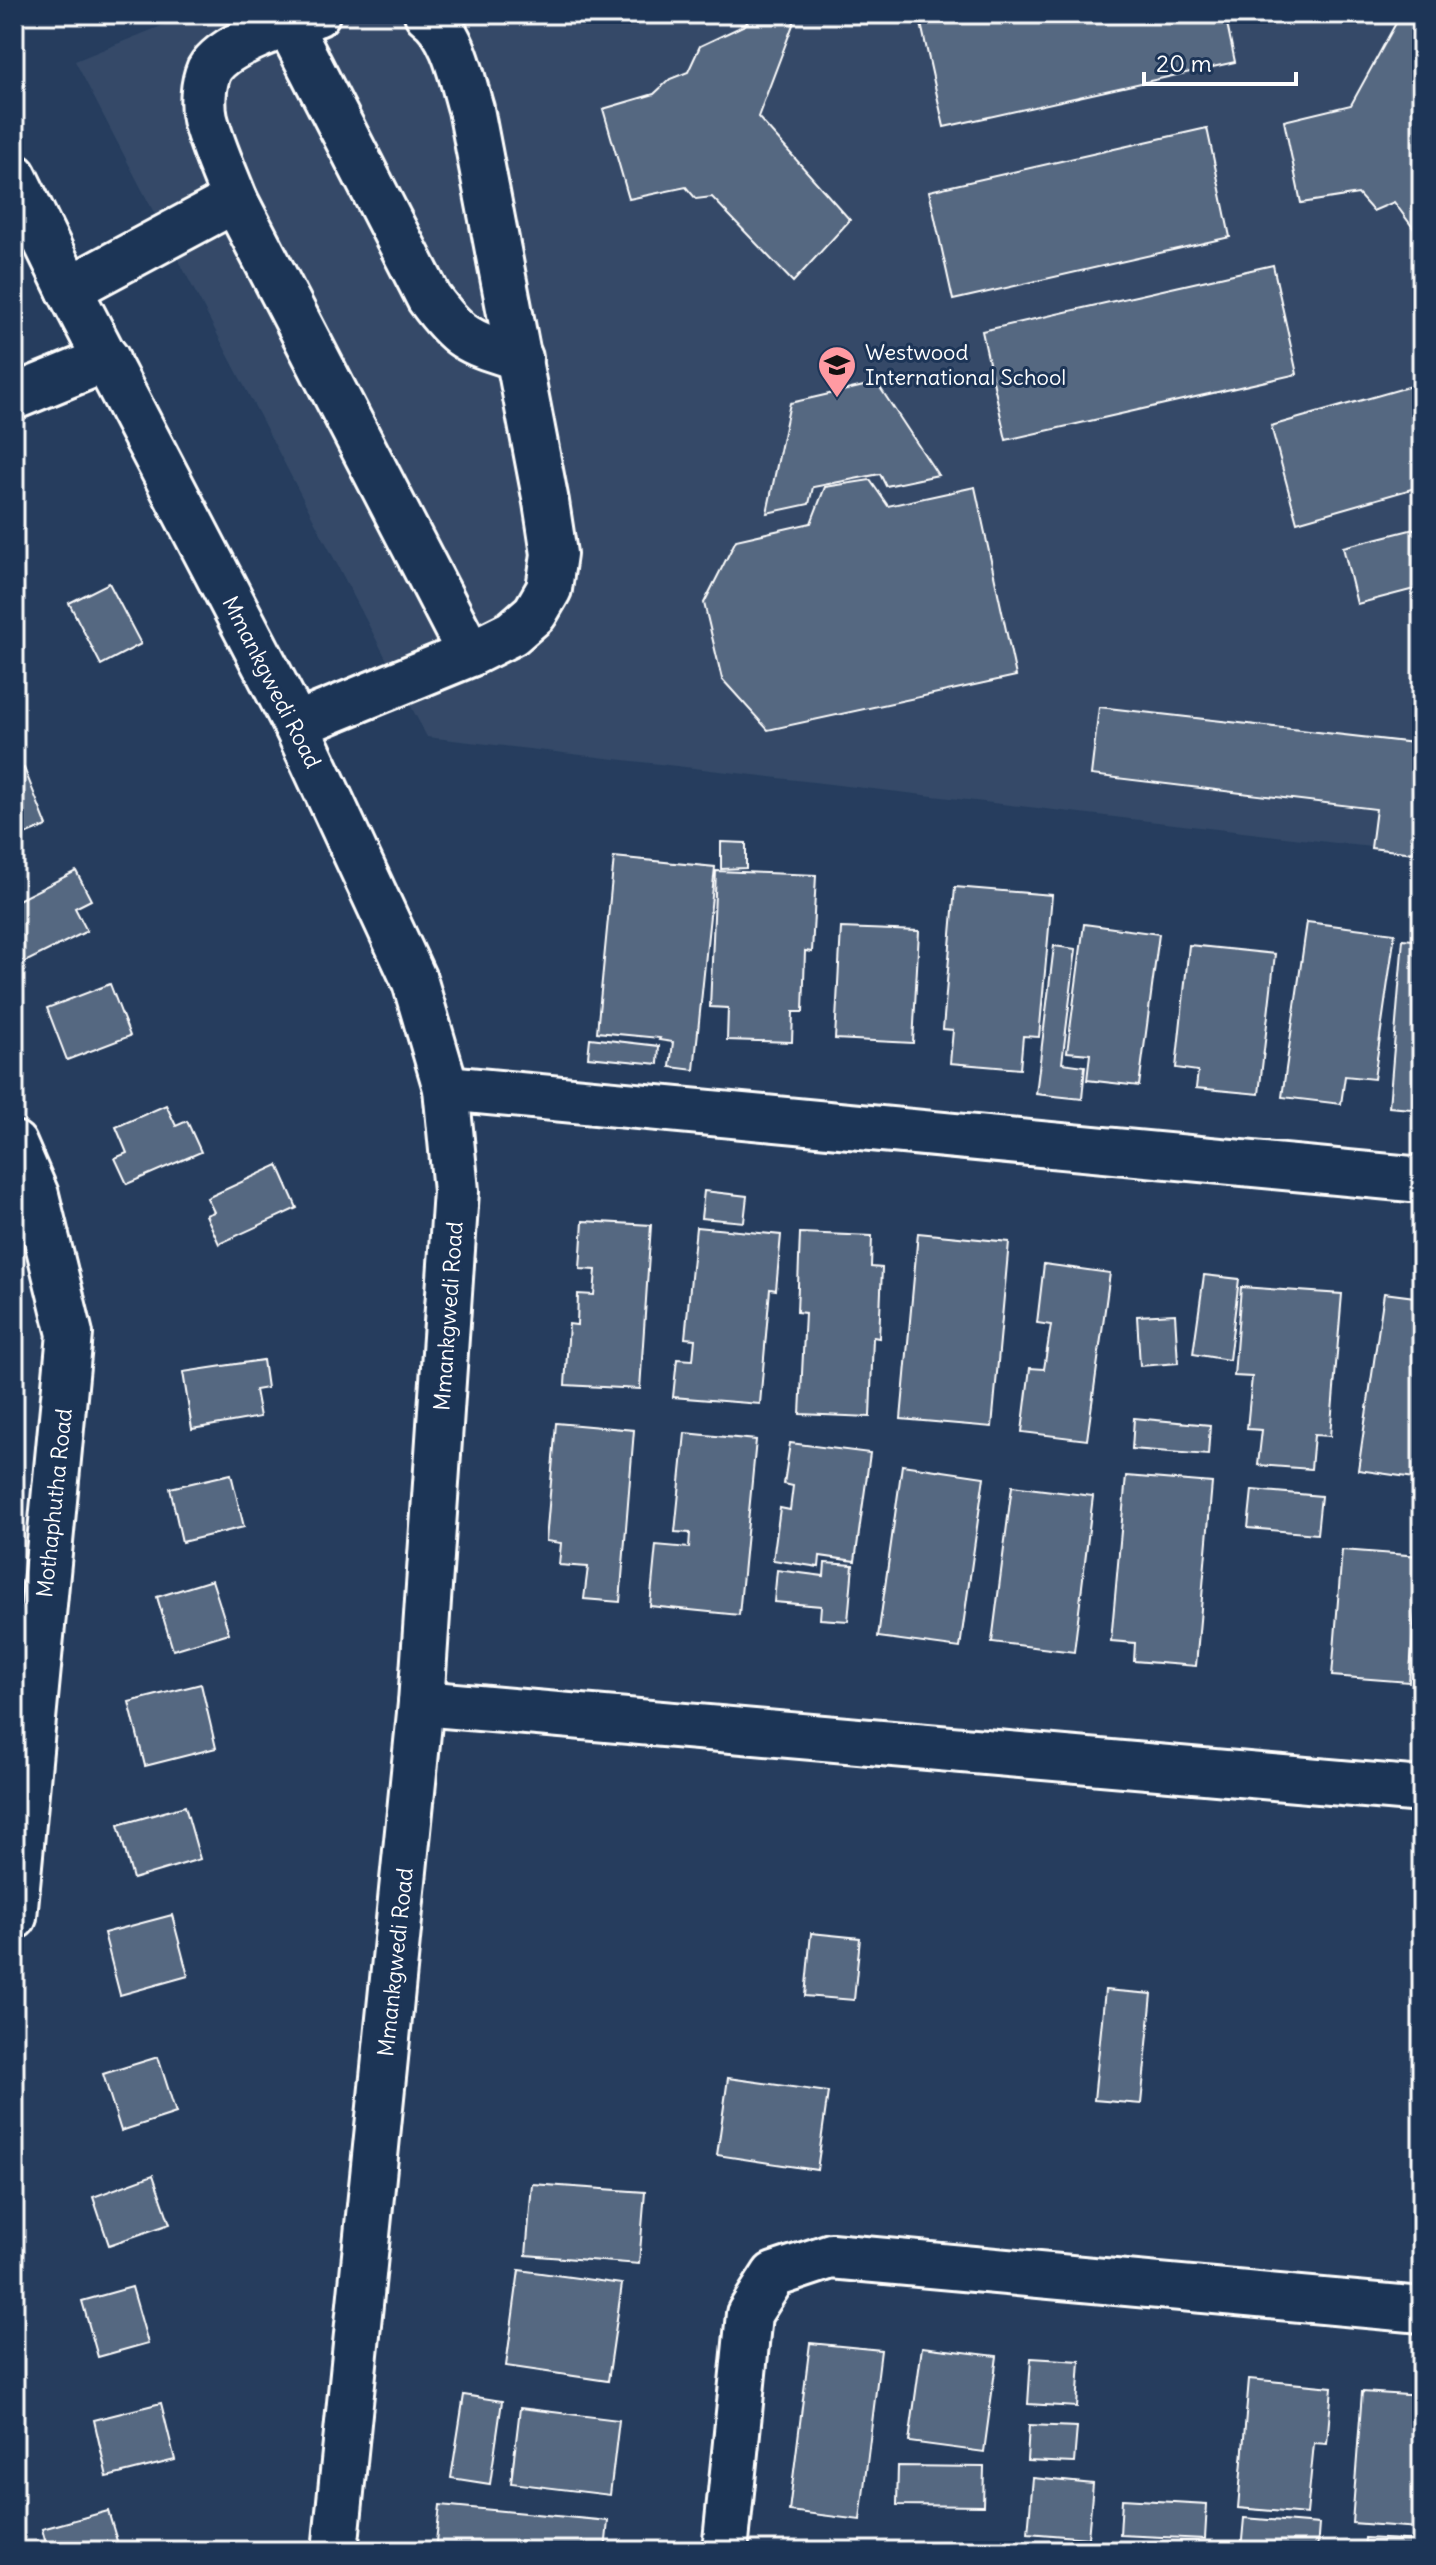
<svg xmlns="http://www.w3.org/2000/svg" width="1436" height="2565" font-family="Delius,sans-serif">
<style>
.built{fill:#344a68}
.building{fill:#556781;stroke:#fff;stroke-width:2}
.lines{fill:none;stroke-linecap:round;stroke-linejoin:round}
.minor-casing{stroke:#fff;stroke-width:50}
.minor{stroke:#1d3557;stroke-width:44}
.labels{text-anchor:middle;stroke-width:6;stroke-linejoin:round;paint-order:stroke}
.poi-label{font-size:22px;fill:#fff;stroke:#1d3557;text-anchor:start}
.street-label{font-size:22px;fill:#fff;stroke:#1d3557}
</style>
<rect width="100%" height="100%" fill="#263d5e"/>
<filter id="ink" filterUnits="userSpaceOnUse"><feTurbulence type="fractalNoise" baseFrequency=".0125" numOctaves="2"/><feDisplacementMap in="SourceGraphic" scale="16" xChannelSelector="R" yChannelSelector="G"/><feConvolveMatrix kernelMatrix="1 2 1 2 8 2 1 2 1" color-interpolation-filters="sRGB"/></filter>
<g filter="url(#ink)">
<!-- built -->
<path class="built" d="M 191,14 L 1422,14 L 1422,853 L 427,737 L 75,61 Z"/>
<!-- building -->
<g class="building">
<path d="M 753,14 L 797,14 L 758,117 L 850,220 L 793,282 L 712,197 L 696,199 L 686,187 L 629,199 L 603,109 L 654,94 L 670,79 L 688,72 L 700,46 L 745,25 Z"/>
<path d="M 944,14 L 1225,14 L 1235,62 L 944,127 L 920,19 Z"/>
<path d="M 1401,14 L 1422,14 L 1422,240 L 1394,202 L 1373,211 L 1358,194 L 1301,203 L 1284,121 L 1351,105 Z"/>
<path d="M 1207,128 L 1230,237 L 953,300 L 929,191 Z"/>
<path d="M 1273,265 L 1297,374 L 1006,440 L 982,331 Z"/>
<path d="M 877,383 L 938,475 L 886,486 L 880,474 L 813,487 L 809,504 L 767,513 L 790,403 Z"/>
<path d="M 1422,383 L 1422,486 L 1297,522 L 1271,426 Z"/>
<path d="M 870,480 L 888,506 L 975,487 L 1016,676 L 768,730 L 722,679 L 704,603 L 736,540 L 811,523 L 825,487 Z"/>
<path d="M 1422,527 L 1422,587 L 1357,604 L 1343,547 Z"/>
<path d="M 109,583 L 141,644 L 101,665 L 69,603 Z"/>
<path d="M 1099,707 L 1422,744 L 1422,854 L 1371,848 L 1376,809 L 1091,775 Z"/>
<path d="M 24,768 L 47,826 L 14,839 L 14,772 Z"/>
<path d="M 721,842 L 746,843 L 746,868 L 721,869 Z"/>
<path d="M 614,857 L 715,867 L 694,1070 L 670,1067 L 673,1042 L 659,1040 L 660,1038 L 597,1032 Z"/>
<path d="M 76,871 L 91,900 L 75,908 L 87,931 L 23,963 L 14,947 L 14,927 L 16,926 L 14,902 Z"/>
<path d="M 716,871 L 816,875 L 812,952 L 805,951 L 803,1012 L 793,1012 L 792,1042 L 727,1040 L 728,1008 L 710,1007 Z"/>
<path d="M 955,887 L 1052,895 L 1039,1037 L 1023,1036 L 1020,1069 L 950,1063 L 953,1030 L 943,1029 Z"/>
<path d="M 1307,922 L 1395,933 L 1374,1079 L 1345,1076 L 1341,1104 L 1282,1097 Z"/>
<path d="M 1084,924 L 1159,934 L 1139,1086 L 1087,1080 L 1090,1054 L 1067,1052 Z"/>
<path d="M 841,928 L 919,931 L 913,1043 L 835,1039 Z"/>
<path d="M 1403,939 L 1422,941 L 1422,1110 L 1389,1107 Z"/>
<path d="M 1189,945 L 1275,954 L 1259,1094 L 1196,1088 L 1198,1071 L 1176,1068 Z"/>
<path d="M 1054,946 L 1076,949 L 1062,1063 L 1085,1066 L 1082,1099 L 1036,1094 Z"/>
<path d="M 110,984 L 130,1036 L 67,1060 L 47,1008 Z"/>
<path d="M 590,1038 L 659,1046 L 658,1064 L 588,1057 Z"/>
<path d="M 166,1105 L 176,1126 L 187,1121 L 201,1152 L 127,1184 L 115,1158 L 127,1153 L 116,1127 Z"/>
<path d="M 278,1165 L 297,1208 L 219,1244 L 206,1215 L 214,1212 L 207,1198 Z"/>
<path d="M 704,1191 L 747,1196 L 744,1222 L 701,1218 Z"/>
<path d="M 583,1221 L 651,1225 L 640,1389 L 565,1385 L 569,1324 L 577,1325 L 578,1294 L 594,1295 L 596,1270 L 580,1269 Z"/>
<path d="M 696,1227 L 781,1235 L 776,1290 L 770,1289 L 760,1404 L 673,1397 L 677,1359 L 693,1360 L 695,1339 L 685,1338 Z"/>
<path d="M 800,1233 L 872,1236 L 871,1267 L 882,1268 L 879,1338 L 873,1337 L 870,1417 L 800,1414 L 805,1313 L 797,1312 Z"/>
<path d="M 918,1233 L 1009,1242 L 992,1427 L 901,1419 Z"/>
<path d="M 1044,1264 L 1110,1273 L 1087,1440 L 1022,1432 L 1030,1368 L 1044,1369 L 1051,1325 L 1037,1323 Z"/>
<path d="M 1204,1275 L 1239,1279 L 1229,1360 L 1193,1354 Z"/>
<path d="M 1241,1287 L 1342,1294 L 1330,1436 L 1314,1435 L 1311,1469 L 1258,1465 L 1262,1430 L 1247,1429 L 1252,1377 L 1234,1376 Z"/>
<path d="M 1384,1293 L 1422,1298 L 1422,1479 L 1358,1470 Z"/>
<path d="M 1175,1314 L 1178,1363 L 1140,1366 L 1137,1316 Z"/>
<path d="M 263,1360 L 267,1388 L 255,1390 L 260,1417 L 192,1429 L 183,1372 Z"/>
<path d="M 1134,1418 L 1210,1425 L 1208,1455 L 1132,1449 Z"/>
<path d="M 556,1423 L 634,1430 L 620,1602 L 584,1599 L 588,1567 L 559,1565 L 561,1543 L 546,1541 Z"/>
<path d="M 685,1433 L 756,1440 L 739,1615 L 650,1606 L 656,1545 L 689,1548 L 690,1533 L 675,1532 Z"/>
<path d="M 790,1443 L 870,1453 L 855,1561 L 820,1556 L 819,1567 L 773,1560 L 780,1508 L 790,1510 L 793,1486 L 784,1484 Z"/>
<path d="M 902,1465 L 984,1477 L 960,1648 L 878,1637 Z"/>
<path d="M 231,1474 L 244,1527 L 182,1542 L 170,1488 Z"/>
<path d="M 1126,1476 L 1212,1483 L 1196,1666 L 1134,1661 L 1135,1643 L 1111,1641 Z"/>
<path d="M 1012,1486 L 1093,1496 L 1074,1652 L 992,1642 Z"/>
<path d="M 1252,1490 L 1321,1496 L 1317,1534 L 1248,1528 Z"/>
<path d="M 1342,1550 L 1420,1556 L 1409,1682 L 1332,1676 Z"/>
<path d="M 825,1563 L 853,1565 L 848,1621 L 820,1619 L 821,1606 L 774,1602 L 777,1570 L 824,1576 Z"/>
<path d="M 212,1580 L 229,1633 L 173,1650 L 157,1597 Z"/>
<path d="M 201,1684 L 216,1748 L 145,1766 L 129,1702 Z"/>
<path d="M 185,1806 L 200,1859 L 133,1879 L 118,1825 Z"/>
<path d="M 172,1915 L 188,1976 L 120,1995 L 104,1933 Z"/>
<path d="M 811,1933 L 860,1938 L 854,2000 L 805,1996 Z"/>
<path d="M 1105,1990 L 1152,1994 L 1141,2104 L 1094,2100 Z"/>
<path d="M 158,2057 L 176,2113 L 121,2131 L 103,2074 Z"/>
<path d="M 728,2078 L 828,2092 L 817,2170 L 717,2155 Z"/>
<path d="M 153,2175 L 170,2224 L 109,2245 L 93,2197 Z"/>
<path d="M 532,2184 L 645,2192 L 639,2264 L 526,2255 Z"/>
<path d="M 519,2270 L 622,2284 L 608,2381 L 506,2366 Z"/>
<path d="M 132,2287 L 148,2343 L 98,2357 L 82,2301 Z"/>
<path d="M 810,2343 L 881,2350 L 860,2520 L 789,2511 Z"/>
<path d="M 922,2347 L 997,2356 L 984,2452 L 909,2442 Z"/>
<path d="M 1031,2358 L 1080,2361 L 1077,2407 L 1028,2404 Z"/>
<path d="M 1249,2379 L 1332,2387 L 1327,2444 L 1314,2443 L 1307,2514 L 1238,2508 Z"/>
<path d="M 1362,2392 L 1422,2396 L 1422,2489 L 1419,2528 L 1352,2523 Z"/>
<path d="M 464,2395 L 502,2401 L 490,2484 L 451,2478 Z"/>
<path d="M 161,2403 L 175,2460 L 107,2477 L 94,2420 Z"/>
<path d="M 520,2408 L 619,2420 L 610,2495 L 511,2483 Z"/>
<path d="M 1029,2425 L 1077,2427 L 1074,2463 L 1027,2461 Z"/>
<path d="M 898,2466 L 984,2467 L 983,2506 L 897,2505 Z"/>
<path d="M 1033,2478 L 1093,2484 L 1088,2538 L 1028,2533 Z"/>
<path d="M 1122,2499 L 1207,2504 L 1205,2539 L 1120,2535 Z"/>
<path d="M 440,2505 L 608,2521 L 605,2551 L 435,2551 Z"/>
<path d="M 108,2511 L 120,2551 L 48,2551 L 42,2529 Z"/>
<path d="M 1244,2518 L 1319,2524 L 1317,2551 L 1241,2551 Z"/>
<path d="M 1365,2538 L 1422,2541 L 1422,2551 L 1364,2551 Z"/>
</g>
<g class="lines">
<defs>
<g id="minor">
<path d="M 288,23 L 429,298 C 461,342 470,342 520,358"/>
<path d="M 14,176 L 69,289 L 296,725 L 415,982 L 446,1088 L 456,1191 L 421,1703 L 335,2551"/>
<path d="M 235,200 L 470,654"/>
<path d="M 69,289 L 235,200 C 225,174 212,146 205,119 C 202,105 203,84 209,70 C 223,44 290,23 317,14"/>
<path d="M 14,397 L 107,359"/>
<path d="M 296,725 L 470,654 L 512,633 L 535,613 L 549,589 L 554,554 L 546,502 L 471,109 C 462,79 454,33 427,14"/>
<path d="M 446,1088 L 1422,1180"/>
<path d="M 14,1144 L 36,1195 L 70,1334 L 14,1917"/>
<path d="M 421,1703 L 1422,1790"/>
<path d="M 725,2551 L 749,2314 L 774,2275 L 831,2256 L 1422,2310"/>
</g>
</defs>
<!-- minor casing -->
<use href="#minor" class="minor-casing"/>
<!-- minor -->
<use href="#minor" class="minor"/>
</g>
</g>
<!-- icons -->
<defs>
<symbol id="school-pin" viewBox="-11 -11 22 30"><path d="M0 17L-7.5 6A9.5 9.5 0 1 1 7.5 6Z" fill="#ff9aa2" stroke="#1d3557"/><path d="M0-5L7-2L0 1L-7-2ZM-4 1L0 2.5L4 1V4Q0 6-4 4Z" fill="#111"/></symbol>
</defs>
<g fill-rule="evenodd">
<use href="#school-pin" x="815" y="343" width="44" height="60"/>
</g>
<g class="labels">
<!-- poi labels -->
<g class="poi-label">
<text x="865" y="360">Westwood<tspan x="865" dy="25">International School</tspan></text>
</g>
<!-- street labels -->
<g class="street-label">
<text transform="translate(272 682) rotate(63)" y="8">Mmankgwedi Road</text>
<text transform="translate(448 1316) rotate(-86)" y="8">Mmankgwedi Road</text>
<text transform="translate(54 1503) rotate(-84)" y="8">Mothaphutha Road</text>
<text transform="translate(395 1962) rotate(-84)" y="8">Mmankgwedi Road</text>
</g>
</g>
<!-- margin -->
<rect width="1436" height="2565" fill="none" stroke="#1d3557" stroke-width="48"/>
<rect x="24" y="24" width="1388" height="2517" fill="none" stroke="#fff" stroke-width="3" filter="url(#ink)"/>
<!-- scale -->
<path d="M1144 72v12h152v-12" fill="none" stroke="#ffffff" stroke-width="4"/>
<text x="1156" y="72" font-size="24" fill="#ffffff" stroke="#1d3557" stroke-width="6" paint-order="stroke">20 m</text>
</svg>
